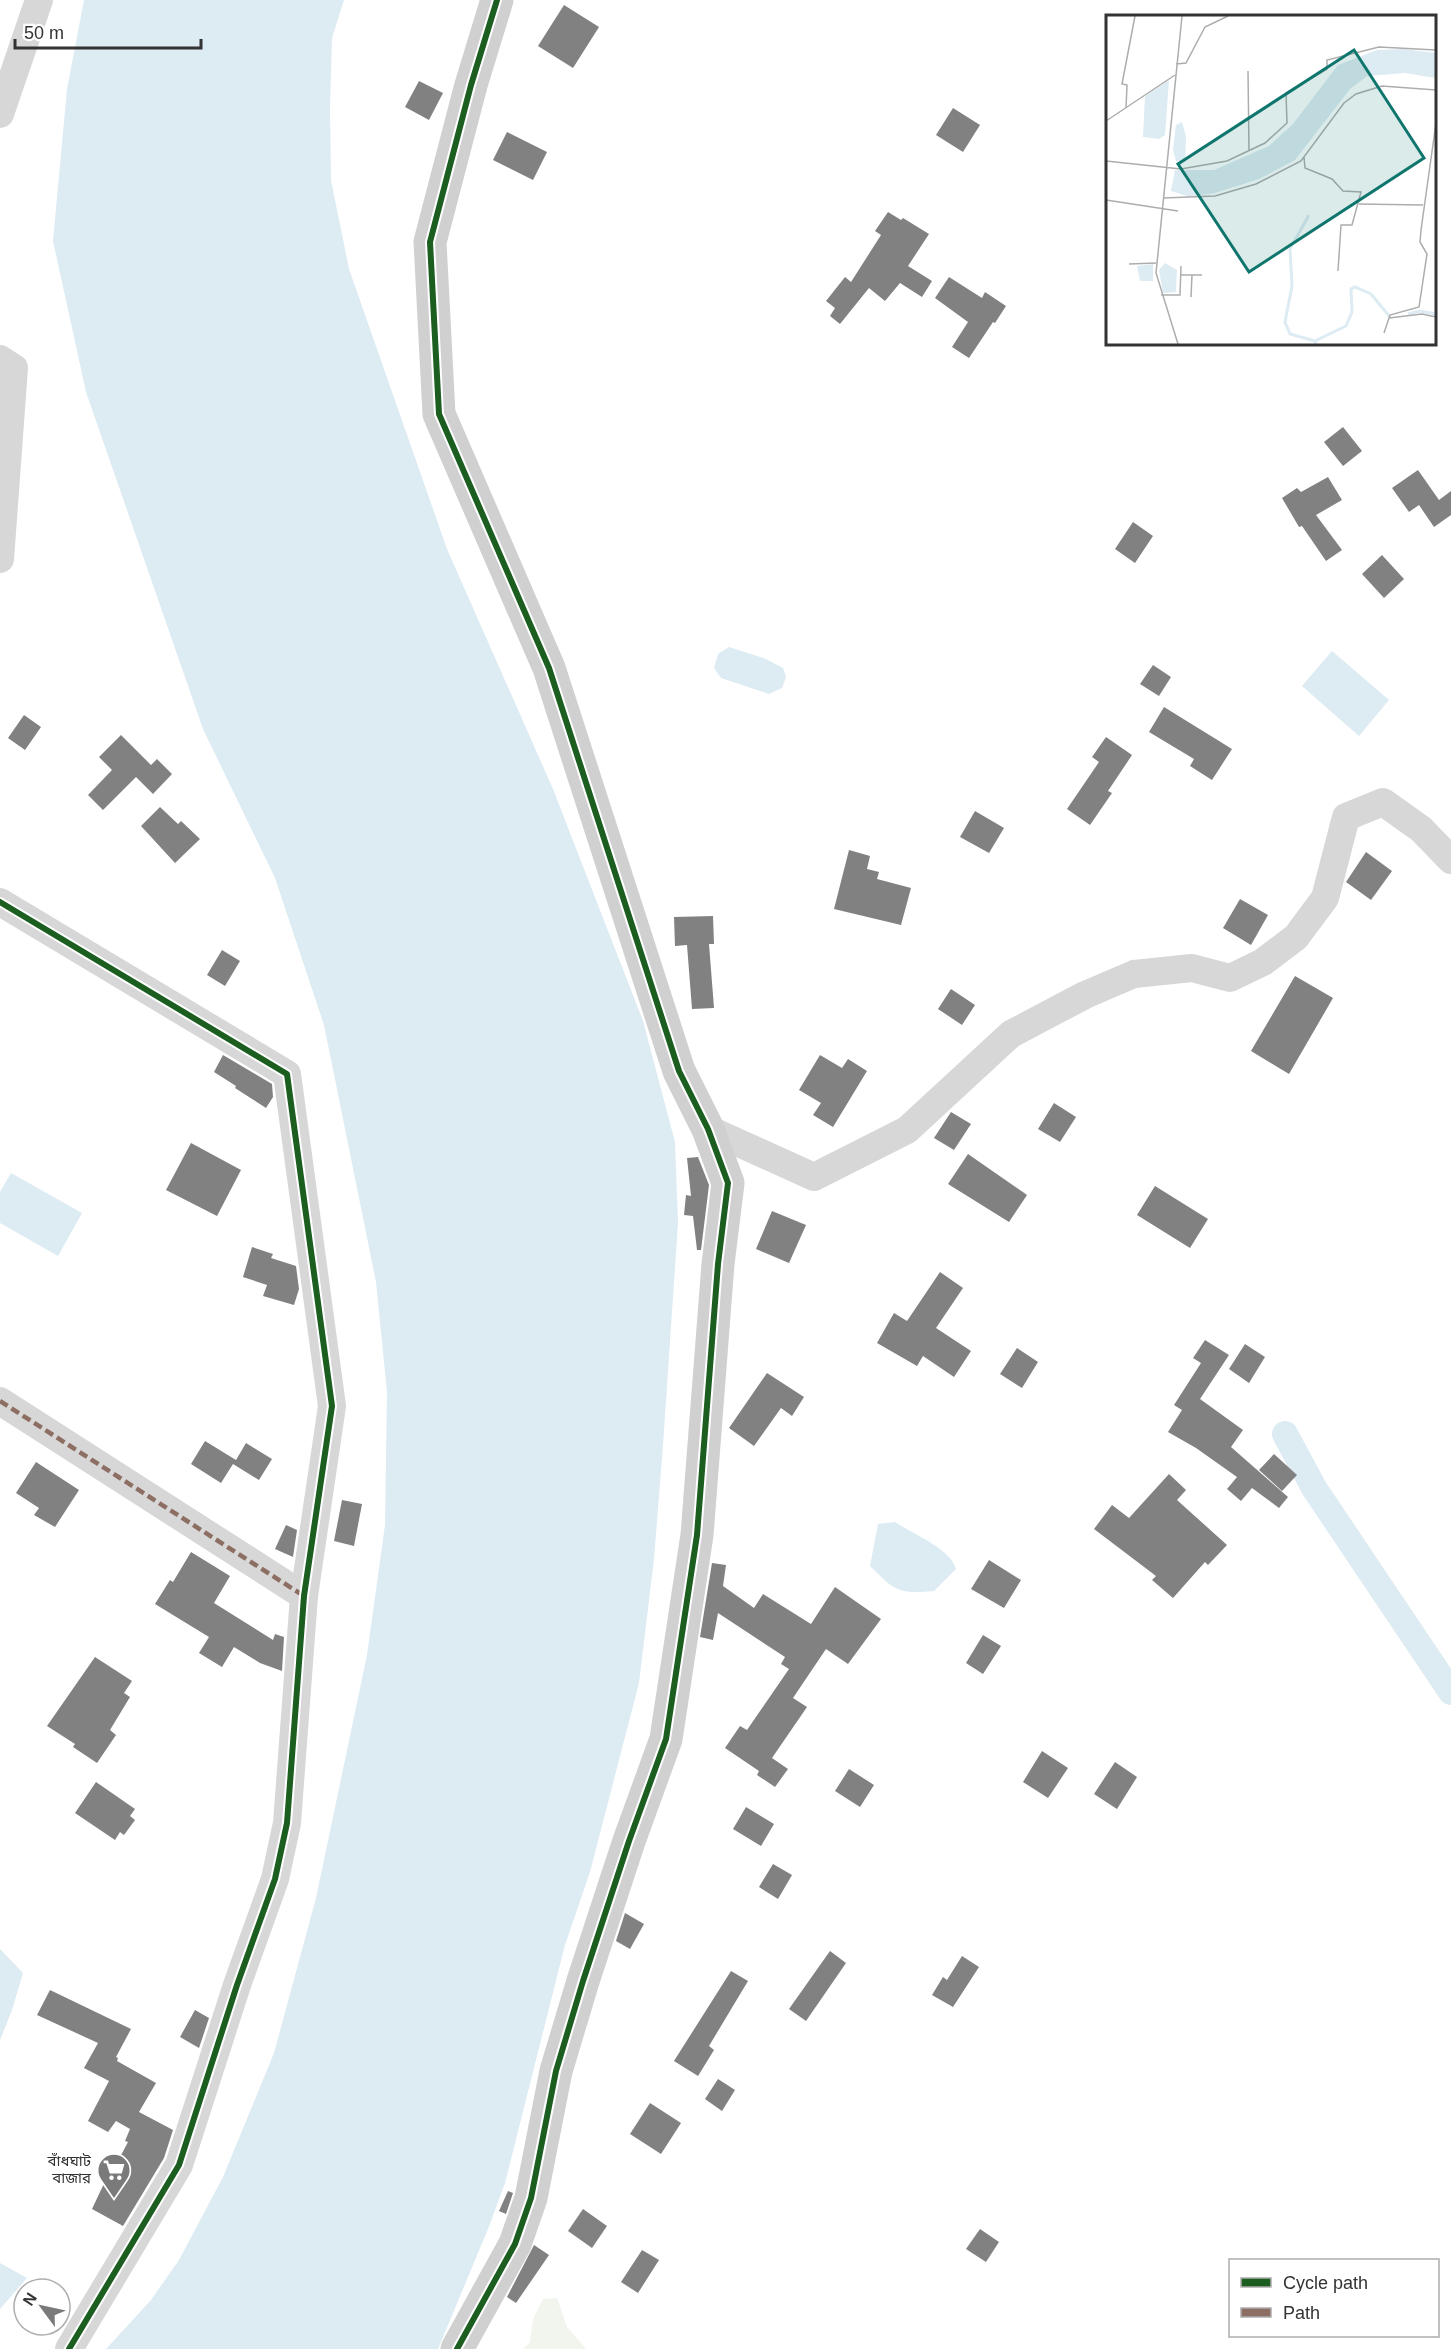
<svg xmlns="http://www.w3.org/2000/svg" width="1451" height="2349" font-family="Arial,'Noto Sans Bengali',sans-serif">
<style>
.green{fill:#f1f5ed}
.water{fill:#ddebf3}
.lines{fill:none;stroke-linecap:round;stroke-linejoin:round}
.canal{stroke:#ddebf3;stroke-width:26}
.building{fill:#818181}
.street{stroke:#d7d7d7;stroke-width:28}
.secondary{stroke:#d0d0d0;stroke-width:33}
.quiet{stroke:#8d6e63;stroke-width:4.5;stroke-dasharray:9 4.5;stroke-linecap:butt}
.cycleway-casing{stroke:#fff;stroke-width:10}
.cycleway{stroke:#1b5e20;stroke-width:6}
.labels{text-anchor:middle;stroke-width:6;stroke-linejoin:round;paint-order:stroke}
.poi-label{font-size:15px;fill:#333;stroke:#fff;text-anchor:end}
.inset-river{fill:none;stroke:#ddebf3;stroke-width:3}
.inset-road{fill:none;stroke:#adadad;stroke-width:1.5}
.view{fill:#0f766e;fill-opacity:0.15;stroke:#0f766e;stroke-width:3}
.inset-edge{fill:none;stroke:#333;stroke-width:3}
</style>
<rect width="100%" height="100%" fill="#fff"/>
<!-- green -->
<path class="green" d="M 557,2298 L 567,2327 L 586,2349 L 523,2349 L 530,2342 L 533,2319 L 543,2299 Z"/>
<!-- water -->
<g class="water">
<path d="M 84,0 L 344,0 L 332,38 L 330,109 L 331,180 L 349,269 L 447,549 L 553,789 L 643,1021 L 675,1142 L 678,1223 L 663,1445 L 654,1559 L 639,1683 L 590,1872 L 565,1945 L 505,2183 L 488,2229 L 438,2349 L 106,2349 L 151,2300 L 179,2260 L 223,2177 L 274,2053 L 316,1898 L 367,1655 L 385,1525 L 387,1392 L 376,1282 L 324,1025 L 275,878 L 203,729 L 86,392 L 53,241 L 67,89 Z"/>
<path d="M 729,647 L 766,659 L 783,668 L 786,677 L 782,688 L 769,694 L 721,678 L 714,668 L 718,654 Z"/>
<path d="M 1332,651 L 1389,700 L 1359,736 L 1302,686 Z"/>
<path d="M 11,1173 L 82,1213 L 58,1256 L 0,1223 L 0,1192 Z"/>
<path d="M 895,1522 C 913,1534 951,1549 956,1569 L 934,1591 C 898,1594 895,1591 870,1566 L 878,1524 Z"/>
<path d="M 0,1949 L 23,1973 L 12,2010 L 0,2040 Z"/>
<path d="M 0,2263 L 27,2278 L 0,2309 Z"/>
</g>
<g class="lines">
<!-- canal -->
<path class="canal" d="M 1285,1434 L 1314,1488 L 1451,1692"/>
</g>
<!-- building -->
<g class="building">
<path d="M 564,5 L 599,27 L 573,68 L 538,46 Z"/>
<path d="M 419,81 L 443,93 L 429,120 L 405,107 Z"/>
<path d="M 953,108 L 980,125 L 963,152 L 936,135 Z"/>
<path d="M 507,132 L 547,152 L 533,180 L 493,160 Z"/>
<path d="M 888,212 L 901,220 L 903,218 L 929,234 L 908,266 L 932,281 L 922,297 L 900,283 L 885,301 L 869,288 L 840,324 L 830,316 L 835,308 L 826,301 L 845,277 L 851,282 L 881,235 L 875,231 Z"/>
<path d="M 949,277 L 982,298 L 985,292 L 1006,306 L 995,323 L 993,322 L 969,358 L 952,347 L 968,322 L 935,298 Z"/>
<path d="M 1343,427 L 1362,451 L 1343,466 L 1324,442 Z"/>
<path d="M 1418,470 L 1439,500 L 1451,491 L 1451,515 L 1434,527 L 1419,505 L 1409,512 L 1392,488 Z"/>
<path d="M 1328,477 L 1342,500 L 1316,515 L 1342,550 L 1326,561 L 1302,526 L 1299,527 L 1282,498 L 1297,488 L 1301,492 Z"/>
<path d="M 1133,522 L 1153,536 L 1135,563 L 1115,549 Z"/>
<path d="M 1382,555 L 1404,579 L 1384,598 L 1362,574 Z"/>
<path d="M 1153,665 L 1171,677 L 1159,696 L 1140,684 Z"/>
<path d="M 1164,707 L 1232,749 L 1212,780 L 1190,766 L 1194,759 L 1149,732 Z"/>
<path d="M 24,715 L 41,727 L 25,750 L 8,738 Z"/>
<path d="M 121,735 L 151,765 L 157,759 L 172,774 L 153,794 L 136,777 L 103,810 L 88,795 L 112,770 L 99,757 Z"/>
<path d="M 1106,737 L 1132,755 L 1108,791 L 1112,793 L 1090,825 L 1067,809 L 1099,762 L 1092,757 Z"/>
<path d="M 160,807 L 178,824 L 181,821 L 200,839 L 175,863 L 141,826 Z"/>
<path d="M 975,811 L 1004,828 L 989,853 L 960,837 Z"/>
<path d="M 849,850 L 870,856 L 867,869 L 879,872 L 877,879 L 911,888 L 901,925 L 834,909 Z"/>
<path d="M 1366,852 L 1392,871 L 1371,900 L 1346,882 Z"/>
<path d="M 1240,899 L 1268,915 L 1251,945 L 1223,928 Z"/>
<path d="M 713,916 L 714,944 L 709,944 L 714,1008 L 692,1009 L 687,945 L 675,946 L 674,917 Z"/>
<path d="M 222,950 L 240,961 L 225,986 L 207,975 Z"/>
<path d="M 1295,976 L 1333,998 L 1289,1074 L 1251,1051 Z"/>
<path d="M 951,989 L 975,1005 L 962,1025 L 938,1009 Z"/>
<path d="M 223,1055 L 272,1084 L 273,1097 L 266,1108 L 235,1088 L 236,1086 L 214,1072 Z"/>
<path d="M 820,1055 L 842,1068 L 848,1059 L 867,1071 L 833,1127 L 813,1115 L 821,1103 L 799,1090 Z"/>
<path d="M 1054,1103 L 1076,1117 L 1060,1142 L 1038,1129 Z"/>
<path d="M 951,1112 L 971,1124 L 954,1150 L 934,1138 Z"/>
<path d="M 191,1143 L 241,1170 L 217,1216 L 166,1190 Z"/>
<path d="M 968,1154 L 1027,1195 L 1009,1222 L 948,1184 Z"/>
<path d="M 698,1157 L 709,1185 L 701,1250 L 697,1250 L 693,1216 L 684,1215 L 686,1195 L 691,1196 L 687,1158 Z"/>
<path d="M 1155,1186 L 1208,1219 L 1190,1248 L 1137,1215 Z"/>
<path d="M 772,1211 L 806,1225 L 789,1263 L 756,1249 Z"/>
<path d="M 252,1247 L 273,1254 L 271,1258 L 296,1266 L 299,1289 L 294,1305 L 263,1296 L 267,1285 L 243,1277 Z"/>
<path d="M 940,1272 L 963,1288 L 936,1328 L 971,1351 L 954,1377 L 923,1356 L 917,1366 L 877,1343 L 894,1313 L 907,1321 Z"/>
<path d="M 1205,1340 L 1229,1355 L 1200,1399 L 1243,1430 L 1231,1447 L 1288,1497 L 1279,1508 L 1252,1488 L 1241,1501 L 1227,1489 L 1237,1477 L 1196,1448 L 1168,1432 L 1182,1410 L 1174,1405 L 1201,1363 L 1193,1358 Z"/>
<path d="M 1245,1344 L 1265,1357 L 1249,1383 L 1229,1369 Z"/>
<path d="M 1017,1348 L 1038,1362 L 1022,1388 L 1000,1374 Z"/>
<path d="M 767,1373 L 804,1397 L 792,1416 L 781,1408 L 754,1446 L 729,1428 Z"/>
<path d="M 205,1441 L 236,1460 L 246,1443 L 272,1459 L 259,1480 L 233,1464 L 221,1483 L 191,1464 Z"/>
<path d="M 1274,1454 L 1297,1475 L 1282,1491 L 1259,1470 Z"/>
<path d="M 36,1462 L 79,1490 L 55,1527 L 34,1515 L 39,1508 L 16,1493 Z"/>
<path d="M 1169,1474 L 1186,1490 L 1177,1500 L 1227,1545 L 1208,1565 L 1205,1562 L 1173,1598 L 1152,1580 L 1156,1576 L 1094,1529 L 1112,1505 L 1129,1518 Z"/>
<path d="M 342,1500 L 362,1504 L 354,1546 L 334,1541 Z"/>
<path d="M 286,1525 L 297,1530 L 293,1557 L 275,1549 Z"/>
<path d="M 191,1552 L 230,1576 L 214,1603 L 273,1640 L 275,1634 L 284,1637 L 282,1671 L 260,1663 L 234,1647 L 222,1667 L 199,1653 L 209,1637 L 155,1604 L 170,1580 L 173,1582 Z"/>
<path d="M 989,1560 L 1021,1580 L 1004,1608 L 971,1589 Z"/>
<path d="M 712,1563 L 726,1565 L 723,1586 L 754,1608 L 763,1594 L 811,1624 L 835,1587 L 881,1619 L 848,1664 L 826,1649 L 793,1698 L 807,1707 L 772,1758 L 788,1769 L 775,1787 L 757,1775 L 759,1771 L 725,1748 L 740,1726 L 747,1730 L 789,1669 L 781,1664 L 785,1657 L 718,1613 L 713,1640 L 700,1637 Z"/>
<path d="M 983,1635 L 1001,1646 L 983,1674 L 966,1663 Z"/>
<path d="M 95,1657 L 132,1681 L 124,1693 L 130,1697 L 110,1730 L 116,1735 L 97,1763 L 73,1747 L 75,1744 L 47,1726 Z"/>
<path d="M 1042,1751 L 1068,1768 L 1048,1798 L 1023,1782 Z"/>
<path d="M 1115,1762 L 1137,1777 L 1117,1809 L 1094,1794 Z"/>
<path d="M 849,1769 L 874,1785 L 860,1807 L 835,1791 Z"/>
<path d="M 96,1782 L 135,1809 L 130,1816 L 135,1820 L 124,1835 L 120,1832 L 115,1840 L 75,1813 Z"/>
<path d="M 746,1807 L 774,1824 L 761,1846 L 733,1829 Z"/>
<path d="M 773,1864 L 792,1875 L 778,1899 L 759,1887 Z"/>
<path d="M 625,1913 L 644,1924 L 630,1949 L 616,1941 Z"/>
<path d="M 830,1951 L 846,1963 L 806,2021 L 789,2009 Z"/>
<path d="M 962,1956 L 979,1967 L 953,2007 L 932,1995 L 943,1977 L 947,1980 Z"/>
<path d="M 731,1971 L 748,1981 L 709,2046 L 714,2050 L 698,2076 L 674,2061 Z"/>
<path d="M 50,1990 L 131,2029 L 116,2057 L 118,2058 L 117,2061 L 156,2083 L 139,2112 L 173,2130 L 164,2158 L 123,2226 L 92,2209 L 108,2175 L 110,2176 L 128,2142 L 125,2141 L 130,2129 L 116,2121 L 108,2132 L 88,2121 L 109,2081 L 84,2068 L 98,2043 L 37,2015 Z"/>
<path d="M 195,2010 L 209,2018 L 199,2048 L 180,2037 Z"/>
<path d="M 718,2079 L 735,2090 L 722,2111 L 705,2099 Z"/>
<path d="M 650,2103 L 681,2123 L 661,2154 L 630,2134 Z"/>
<path d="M 508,2191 L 513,2193 L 506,2214 L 499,2211 Z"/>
<path d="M 583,2209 L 607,2226 L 592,2248 L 568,2231 Z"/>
<path d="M 980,2229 L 999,2242 L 986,2262 L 966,2249 Z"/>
<path d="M 534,2245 L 549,2255 L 516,2303 L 507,2297 Z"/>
<path d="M 642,2250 L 659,2260 L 638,2293 L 621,2282 Z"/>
</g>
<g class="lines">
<!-- street -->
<g class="street">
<path d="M 0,114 L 39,0"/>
<path d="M 0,359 L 14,368 L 0,559"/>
<path d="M 0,902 L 287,1074 L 332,1406 L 304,1596 L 287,1823 L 275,1879 L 237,1985 L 179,2165 L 69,2349"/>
<path d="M 708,1129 L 814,1177 L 907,1130 L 1011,1034 L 1085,995 L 1134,974 L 1192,968 L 1230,978 L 1263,962 L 1296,937 L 1325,898 L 1346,817 L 1383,802 L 1421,829 L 1451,860"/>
<path d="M 0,1401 L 304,1596"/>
</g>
<!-- secondary -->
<path class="secondary" d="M 457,2349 L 515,2244 L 531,2198 L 556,2071 L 583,1981 L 629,1841 L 666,1739 L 697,1535 L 718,1264 L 728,1183 L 708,1129 L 679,1071 L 549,668 L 439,414 L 430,242 L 471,85 L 497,0"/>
<!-- quiet -->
<path class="quiet" d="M 0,1401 L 304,1596"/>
<defs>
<g id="cycleway">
<path d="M 0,902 L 287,1074 L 332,1406 L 304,1596 L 287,1823 L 275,1879 L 237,1985 L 179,2165 L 69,2349"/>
<path d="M 457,2349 L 515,2244 L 531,2198 L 556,2071 L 583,1981 L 629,1841 L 666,1739 L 697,1535 L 718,1264 L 728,1183 L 708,1129 L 679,1071 L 549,668 L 439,414 L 430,242 L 471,85 L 497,0"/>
</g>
</defs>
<!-- cycleway casing -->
<use href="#cycleway" class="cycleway-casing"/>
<!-- cycleway -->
<use href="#cycleway" class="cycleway"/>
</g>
<!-- icons -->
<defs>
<symbol id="supermarket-pin" viewBox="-11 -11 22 30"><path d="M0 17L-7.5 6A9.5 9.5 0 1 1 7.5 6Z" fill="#7a7a7a" stroke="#fff"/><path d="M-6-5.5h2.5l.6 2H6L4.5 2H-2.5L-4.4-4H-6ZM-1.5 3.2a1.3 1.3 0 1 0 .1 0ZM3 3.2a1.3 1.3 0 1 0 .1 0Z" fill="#fff"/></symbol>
</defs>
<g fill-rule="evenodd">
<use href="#supermarket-pin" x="95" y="2151" width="38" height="52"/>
</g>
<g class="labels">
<!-- poi labels -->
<g class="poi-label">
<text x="91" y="2166">বাঁধঘাট<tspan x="91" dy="17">বাজার</tspan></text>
</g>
</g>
<!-- overview -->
<g transform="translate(1106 15)">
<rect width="330" height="330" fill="#fff"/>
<path d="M 298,34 L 330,38 L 330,63 L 299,58 L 261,61 L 244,74 L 189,145 L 153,164 L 109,178 L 84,182 L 65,176 L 69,155 L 108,155 L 163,131 L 187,109 L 232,50 L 271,35 ZM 63,65 L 59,120 L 53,124 L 37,122 L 39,81 ZM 76,107 L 80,122 L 79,147 L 70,146 L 67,135 L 70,110 ZM 59,248 L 71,255 L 70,277 L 57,278 L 53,255 ZM 47,249 L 47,266 L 34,266 L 31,251 Z" fill="#ddebf3"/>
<path class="inset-river" d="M 203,200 L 184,234 L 186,271 L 179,307 L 184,319 L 209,326M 302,299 L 314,296 L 330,299M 210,329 L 209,326 L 240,311 L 246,297 L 245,274 L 249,272 L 265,279 L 284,302"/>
<path class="inset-road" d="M 70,49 L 80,48 L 99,12 L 122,1M 142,56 L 143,135M 20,93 L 21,70 L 16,69 L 29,1M 0,106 L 69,60M 198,142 L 199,153 L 226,164 L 237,176 L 255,177 L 246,210 L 235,210 L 232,256M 0,146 L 75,154 L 121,146 L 159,128 L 181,108 L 180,78 L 221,54 L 221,45 L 273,32 L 330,35M 57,183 L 109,181 L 150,169 L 195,146 L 238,88 L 250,79 L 276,71 L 330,75M 0,185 L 72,196M 253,189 L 317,190M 23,249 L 50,248M 75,260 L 96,260M 55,280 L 74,280 L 75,251M 85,282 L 86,260M 283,303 L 316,299 L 330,302M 278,318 L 284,300 L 313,292 L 321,239 L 314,227 L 315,215 L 330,108M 72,329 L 50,258 L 76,1"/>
<path class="view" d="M 248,35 L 318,143 L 143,257 L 72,149 Z"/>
<rect width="330" height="330" class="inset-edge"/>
</g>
<!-- legend -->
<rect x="1229" y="2259" width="210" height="78" fill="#ffffff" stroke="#adadad" stroke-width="1.5"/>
<rect x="1241" y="2278" width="30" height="9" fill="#1b5e20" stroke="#adadad" stroke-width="1.5"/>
<text x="1283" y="2289" font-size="18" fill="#333333">Cycle path</text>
<rect x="1241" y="2308" width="30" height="9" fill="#8d6e63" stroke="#adadad" stroke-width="1.5"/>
<text x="1283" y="2319" font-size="18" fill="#333333">Path</text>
<!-- north arrow -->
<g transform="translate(42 2307) rotate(303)"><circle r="28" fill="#ffffff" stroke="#adadad" stroke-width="1.5"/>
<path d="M0-4.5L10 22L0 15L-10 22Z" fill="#7a7a7a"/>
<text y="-9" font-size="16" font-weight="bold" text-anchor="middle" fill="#333333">N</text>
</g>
<!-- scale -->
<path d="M15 39v9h186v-9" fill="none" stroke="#333333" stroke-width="3"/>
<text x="24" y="39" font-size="18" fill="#333333" stroke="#ffffff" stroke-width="4.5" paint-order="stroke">50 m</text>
</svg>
